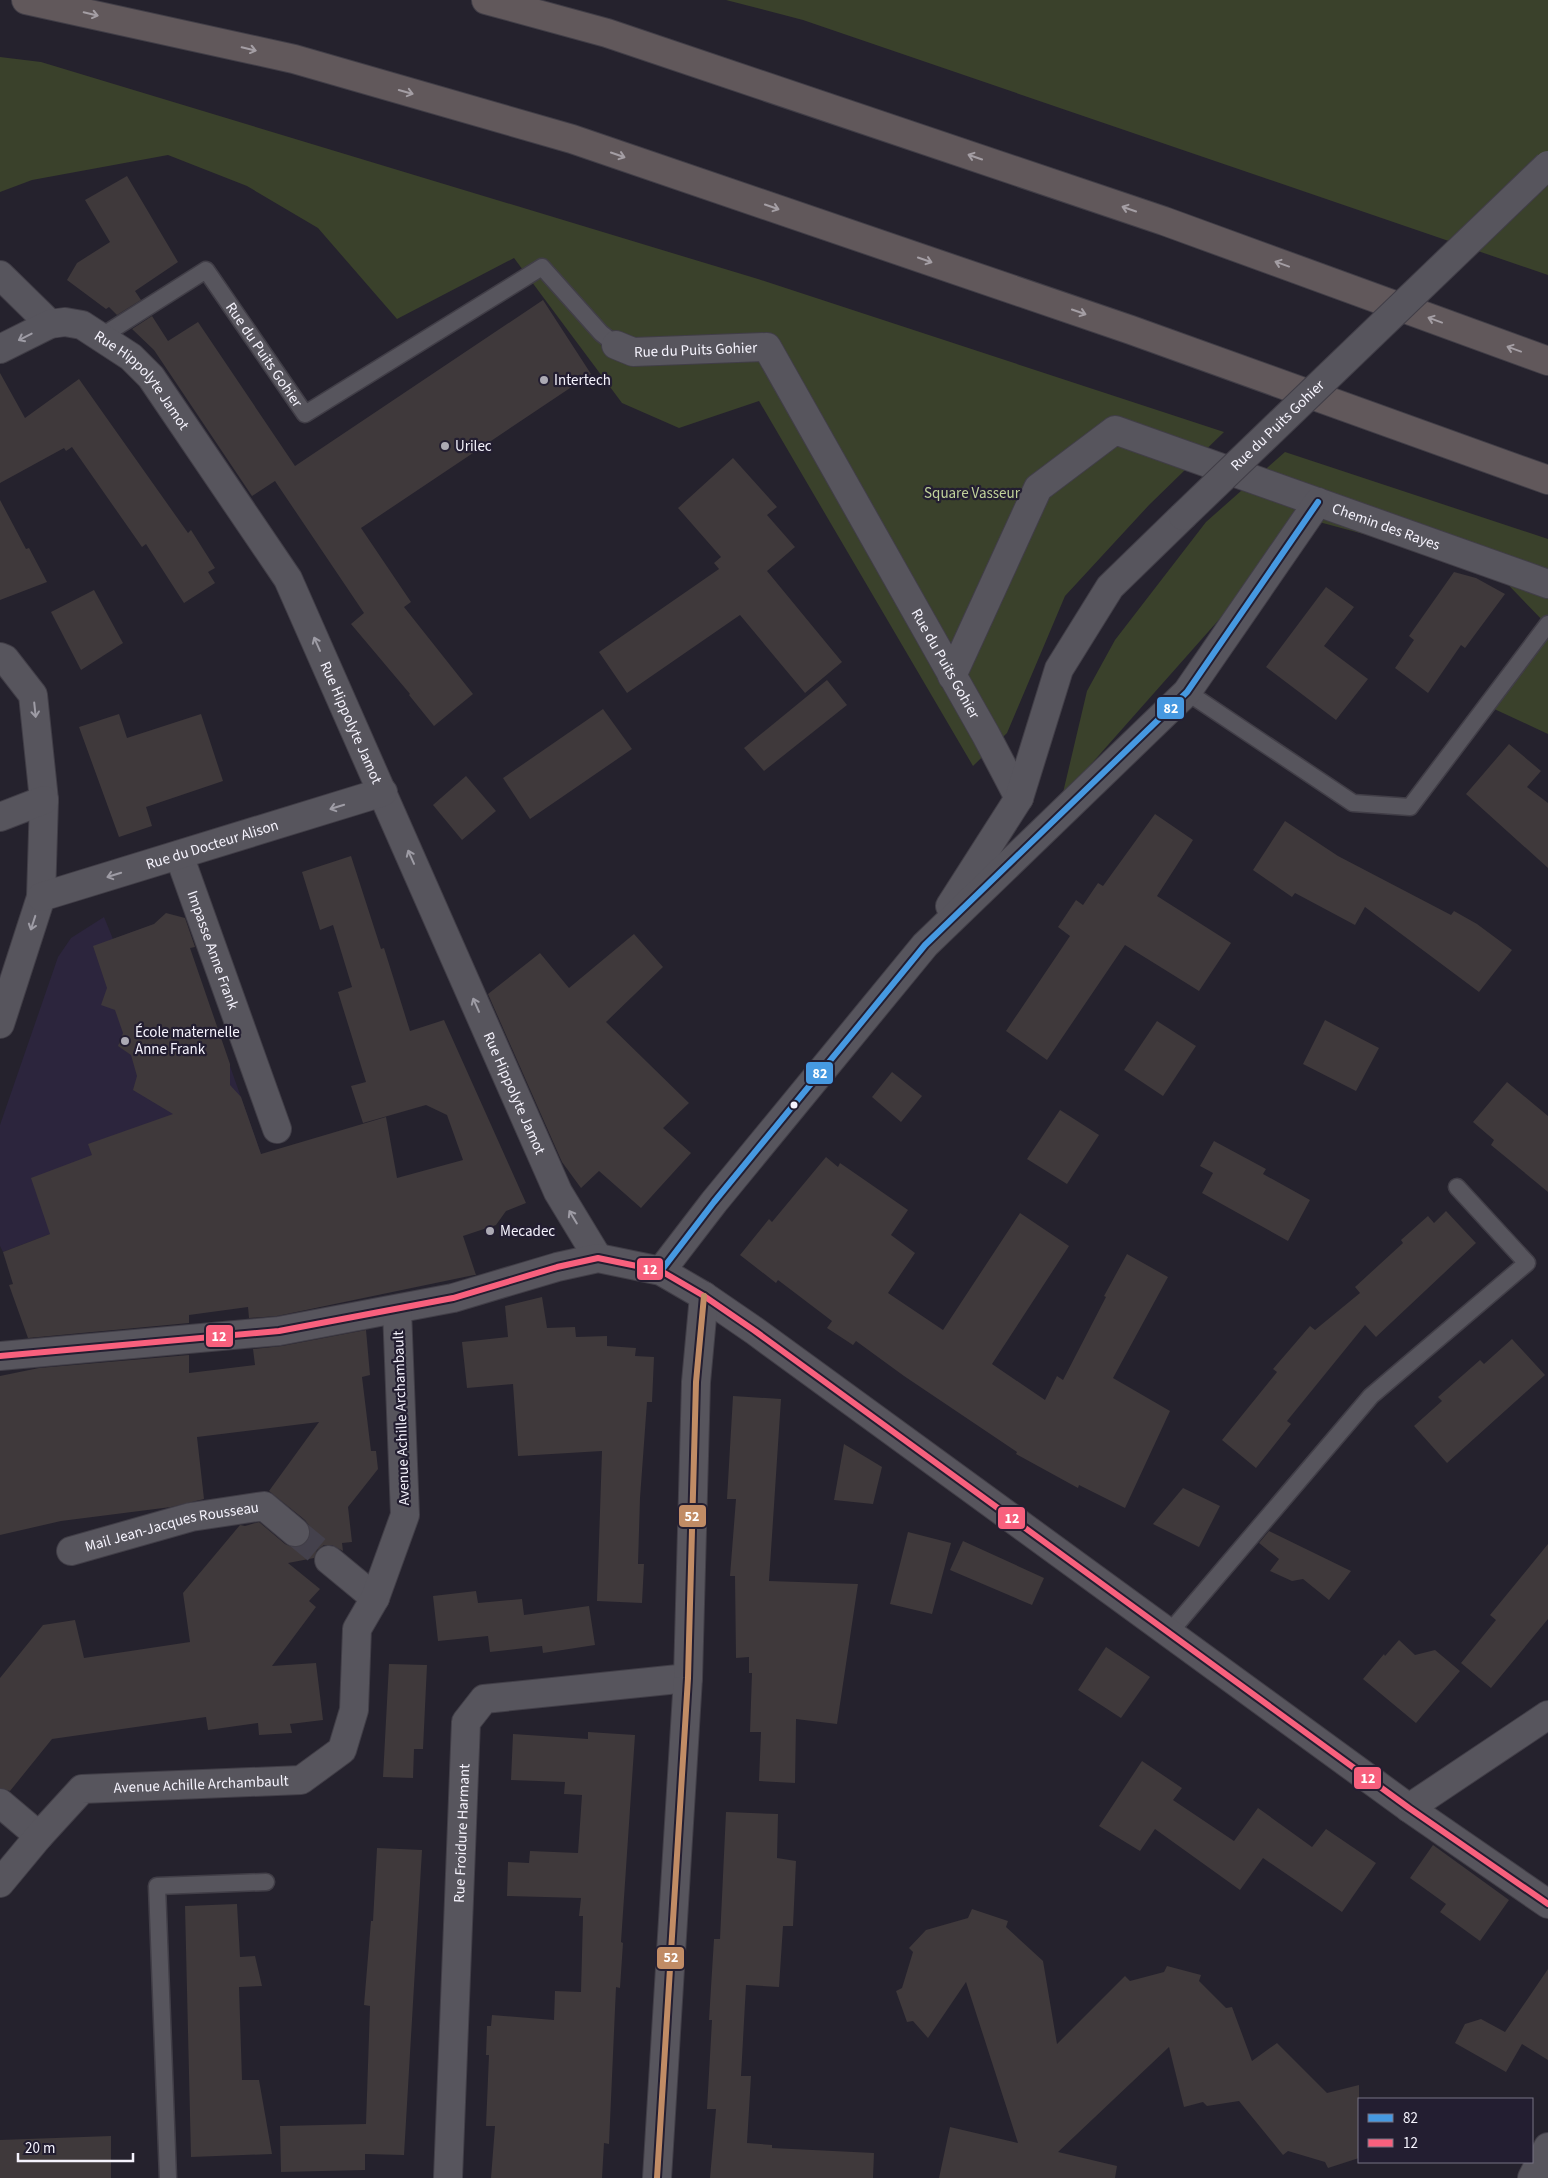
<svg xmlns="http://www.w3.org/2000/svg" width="1548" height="2178" font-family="'Source Sans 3',sans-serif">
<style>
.built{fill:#2c253d}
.green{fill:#3a412b}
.building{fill:#3f393b}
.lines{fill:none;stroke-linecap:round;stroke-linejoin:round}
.street-tunnel{stroke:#44414c;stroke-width:28;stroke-dasharray:28 14;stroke-linecap:butt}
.lane-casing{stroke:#413e47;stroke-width:19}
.street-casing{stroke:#413e47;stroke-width:30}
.highway-casing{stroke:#413e47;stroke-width:30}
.lane{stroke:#57555d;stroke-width:16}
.street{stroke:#57555d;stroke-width:28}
.highway{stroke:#61585b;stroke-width:28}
.street-bridge-casing{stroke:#413e47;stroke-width:30;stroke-linecap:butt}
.street-bridge{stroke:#57555d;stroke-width:28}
.bus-1-casing{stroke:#231e31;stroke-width:10}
.bus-2-casing{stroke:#231e31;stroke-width:10}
.bus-3-casing{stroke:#231e31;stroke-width:10}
.bus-1{stroke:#4699e1;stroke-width:6}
.bus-2{stroke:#f8607d;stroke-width:6}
.bus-3{stroke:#c18c65;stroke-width:6}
.oneway{stroke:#a49ea4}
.oneway2{stroke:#9e9ca5}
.poi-dot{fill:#acaab4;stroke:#231e31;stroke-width:2}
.bus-dot{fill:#f5f3fd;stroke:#231e31;stroke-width:2}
.labels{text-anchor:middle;stroke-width:4.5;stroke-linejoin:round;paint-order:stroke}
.street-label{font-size:15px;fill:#f5f3fd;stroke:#231e31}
.poi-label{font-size:15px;fill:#f5f3fd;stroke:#231e31;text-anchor:start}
.park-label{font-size:15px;fill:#c0d29a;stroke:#231e31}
.line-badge{stroke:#231e31;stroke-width:2}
.badge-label{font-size:14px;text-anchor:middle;font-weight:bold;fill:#fff}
</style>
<rect width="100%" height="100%" fill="#25222d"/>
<!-- built -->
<path class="built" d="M 177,916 L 261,1154 L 3,1252 L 0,1246 L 0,1125 L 58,957 L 71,938 L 104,917 L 113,939 Z"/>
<!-- green -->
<g class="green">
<path d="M 726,0 L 1548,0 L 1548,275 L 803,20 Z"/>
<path d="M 0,57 L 41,62 L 758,279 L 1224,432 L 1149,505 L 1065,596 L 1007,733 L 973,766 L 759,401 L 679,428 L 622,403 L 514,258 L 397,319 L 318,228 L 247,186 L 168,155 L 32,180 L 0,192 Z"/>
<path d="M 1285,452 L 1548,539 L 1548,626 L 1493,569 L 1308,519 L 1062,797 L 1087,691 L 1115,640 L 1206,522 Z"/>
<path d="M 1548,627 L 1548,734 L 1490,707 Z"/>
</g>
<!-- building -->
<g class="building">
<path d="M 127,176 L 178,262 L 135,291 L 141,300 L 117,315 L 109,307 L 106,309 L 67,280 L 77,263 L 110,242 L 85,200 Z"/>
<path d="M 543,300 L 591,374 L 361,528 L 411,602 L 404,607 L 473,694 L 434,726 L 409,695 L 410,694 L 351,624 L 364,613 L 275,481 L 252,496 L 154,350 L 132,329 L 152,316 L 168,341 L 198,322 L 295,466 Z"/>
<path d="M 0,373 L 25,418 L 79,379 L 188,533 L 191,530 L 215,568 L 208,572 L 215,583 L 184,603 L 146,544 L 142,547 L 72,447 L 66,451 L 64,448 L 0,483 Z"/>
<path d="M 733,458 L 777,507 L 767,515 L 795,547 L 767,571 L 842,662 L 805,693 L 740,615 L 627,693 L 599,652 L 719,569 L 714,563 L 721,557 L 678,508 Z"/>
<path d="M 0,500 L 26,549 L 29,548 L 47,582 L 0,600 Z"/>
<path d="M 1454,572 L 1476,578 L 1505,594 L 1465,648 L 1461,645 L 1428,693 L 1395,668 L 1414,640 L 1409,636 Z"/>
<path d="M 1326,587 L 1354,607 L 1324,646 L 1368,679 L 1336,720 L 1266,667 Z"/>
<path d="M 94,590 L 123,643 L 81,670 L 51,612 Z"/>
<path d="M 827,680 L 847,705 L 764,771 L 744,748 Z"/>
<path d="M 603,709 L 632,749 L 530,819 L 503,778 Z"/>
<path d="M 119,714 L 127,738 L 201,714 L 223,781 L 146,807 L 152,826 L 119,837 L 79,727 Z"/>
<path d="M 1509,744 L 1541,771 L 1527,787 L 1548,803 L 1548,868 L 1466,794 Z"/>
<path d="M 466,776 L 496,811 L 462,840 L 433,805 Z"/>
<path d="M 1155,814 L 1193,840 L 1157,896 L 1231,943 L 1199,991 L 1125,945 L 1047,1060 L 1006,1031 L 1070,936 L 1058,927 L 1076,900 L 1083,905 L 1098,883 L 1103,886 Z"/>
<path d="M 1285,821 L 1338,856 L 1451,915 L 1454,911 L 1477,924 L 1512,950 L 1479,992 L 1365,907 L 1355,925 L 1295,893 L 1292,897 L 1253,870 Z"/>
<path d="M 351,856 L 381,949 L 384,948 L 410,1031 L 444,1020 L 526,1203 L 506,1211 L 496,1225 L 463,1236 L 476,1275 L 474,1275 L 277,1316 L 249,1318 L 248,1307 L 189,1315 L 189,1323 L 28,1338 L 9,1285 L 13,1284 L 3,1252 L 50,1234 L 31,1178 L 92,1155 L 88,1144 L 173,1114 L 133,1090 L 137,1076 L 131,1055 L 118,1046 L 123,1033 L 115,1010 L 101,1005 L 107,988 L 93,946 L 154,924 L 166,913 L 185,918 L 195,947 L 190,948 L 230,1064 L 230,1085 L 241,1097 L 261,1154 L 386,1117 L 397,1178 L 463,1160 L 447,1115 L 426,1105 L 363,1123 L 351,1086 L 366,1082 L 338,992 L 352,987 L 333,925 L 320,930 L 302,872 Z"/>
<path d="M 634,934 L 663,967 L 606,1022 L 689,1103 L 663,1128 L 691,1153 L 641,1208 L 599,1171 L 581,1188 L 562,1162 L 488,994 L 540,953 L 569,988 Z"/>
<path d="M 1325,1020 L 1379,1048 L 1356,1091 L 1303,1064 Z"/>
<path d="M 1157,1021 L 1196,1046 L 1163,1096 L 1124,1070 Z"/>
<path d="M 892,1072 L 922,1096 L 901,1122 L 872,1097 Z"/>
<path d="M 1507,1082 L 1548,1116 L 1548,1192 L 1491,1145 L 1494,1140 L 1473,1122 Z"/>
<path d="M 1060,1110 L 1099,1135 L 1067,1184 L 1027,1159 Z"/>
<path d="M 1214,1141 L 1266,1169 L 1263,1174 L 1310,1200 L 1288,1241 L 1202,1193 L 1213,1173 L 1200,1166 Z"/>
<path d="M 826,1157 L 838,1167 L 840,1163 L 908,1210 L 891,1235 L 915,1253 L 888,1293 L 943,1330 L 1020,1213 L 1069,1246 L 992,1364 L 1045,1400 L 1057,1376 L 1063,1380 L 1106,1297 L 1104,1296 L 1127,1254 L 1168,1277 L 1113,1378 L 1170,1411 L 1125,1508 L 1079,1485 L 1078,1488 L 1016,1454 L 1017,1452 L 904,1376 L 856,1341 L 853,1345 L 827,1328 L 832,1321 L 778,1280 L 776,1283 L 740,1255 L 769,1219 L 772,1222 Z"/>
<path d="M 1446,1211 L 1476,1243 L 1376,1337 L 1365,1325 L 1287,1421 L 1291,1424 L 1256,1468 L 1222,1440 L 1277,1372 L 1273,1369 L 1310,1326 L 1315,1330 L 1360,1293 L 1355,1287 L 1403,1243 L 1401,1240 L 1428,1216 L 1434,1223 Z"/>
<path d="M 542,1297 L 547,1328 L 575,1327 L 576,1337 L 607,1336 L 607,1346 L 636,1348 L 635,1356 L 654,1357 L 652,1402 L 647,1402 L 640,1498 L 638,1564 L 644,1564 L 642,1603 L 597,1601 L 602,1451 L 518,1456 L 513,1384 L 467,1388 L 462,1342 L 508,1337 L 505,1306 Z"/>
<path d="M 366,1330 L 370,1375 L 362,1377 L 371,1451 L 376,1451 L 378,1469 L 348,1507 L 352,1542 L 342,1543 L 343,1551 L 332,1545 L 324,1545 L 317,1550 L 314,1558 L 288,1563 L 320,1589 L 309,1601 L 316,1607 L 272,1666 L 316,1663 L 323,1720 L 290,1724 L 292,1733 L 259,1735 L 258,1723 L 208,1730 L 206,1717 L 52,1739 L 10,1791 L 0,1788 L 0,1678 L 43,1625 L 75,1620 L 84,1658 L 190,1642 L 183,1593 L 240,1525 L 245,1526 L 259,1522 L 285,1544 L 292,1547 L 300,1547 L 307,1542 L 310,1534 L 310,1527 L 305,1520 L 269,1491 L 319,1422 L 197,1437 L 204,1499 L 171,1507 L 61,1521 L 0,1535 L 0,1376 L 39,1368 L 189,1355 L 189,1373 L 255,1365 L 253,1349 L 282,1346 Z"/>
<path d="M 1512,1339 L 1545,1375 L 1447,1463 L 1414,1426 L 1442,1401 L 1438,1397 L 1480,1360 L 1484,1364 Z"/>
<path d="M 733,1396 L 781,1399 L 769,1581 L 858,1584 L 837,1724 L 796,1719 L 795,1783 L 759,1781 L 761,1732 L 750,1732 L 752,1673 L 749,1673 L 749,1657 L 736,1658 L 735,1576 L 730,1576 L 736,1499 L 727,1499 Z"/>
<path d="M 844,1444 L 882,1467 L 873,1504 L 834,1500 Z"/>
<path d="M 1183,1488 L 1220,1506 L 1199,1547 L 1153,1524 Z"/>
<path d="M 1269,1531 L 1351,1571 L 1329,1600 L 1303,1579 L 1292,1581 L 1270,1571 L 1279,1559 L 1259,1543 Z"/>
<path d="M 908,1532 L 951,1543 L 932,1614 L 890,1604 Z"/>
<path d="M 963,1541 L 1044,1578 L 1032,1605 L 950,1570 Z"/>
<path d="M 1548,1544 L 1548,1619 L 1491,1688 L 1461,1663 L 1496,1620 L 1490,1615 Z"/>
<path d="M 476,1591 L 478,1603 L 522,1599 L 524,1615 L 589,1606 L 595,1645 L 543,1653 L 542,1646 L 490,1652 L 488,1636 L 438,1641 L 433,1596 Z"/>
<path d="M 1399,1640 L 1415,1655 L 1435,1650 L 1460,1671 L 1416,1723 L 1363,1679 L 1384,1654 L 1385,1656 Z"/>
<path d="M 1106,1647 L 1150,1677 L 1121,1718 L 1078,1690 Z"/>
<path d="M 389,1664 L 427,1665 L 423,1749 L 414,1749 L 413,1778 L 383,1777 Z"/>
<path d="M 588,1732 L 635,1735 L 621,1942 L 623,1943 L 620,1988 L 616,1987 L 609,2144 L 604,2143 L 602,2178 L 491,2178 L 495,2126 L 486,2126 L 489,2055 L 486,2055 L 487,2026 L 491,2026 L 492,2015 L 554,2020 L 555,1991 L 581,1992 L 583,1916 L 579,1916 L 581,1898 L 507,1896 L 508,1862 L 529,1863 L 530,1851 L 578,1853 L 582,1795 L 564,1794 L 565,1782 L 511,1780 L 513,1734 L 588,1739 Z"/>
<path d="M 1142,1761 L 1182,1788 L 1173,1800 L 1234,1841 L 1258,1808 L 1312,1847 L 1326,1829 L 1376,1863 L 1342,1912 L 1263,1858 L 1240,1890 L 1155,1829 L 1140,1851 L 1099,1826 Z"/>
<path d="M 726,1812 L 778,1814 L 777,1858 L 796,1861 L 793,1926 L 783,1926 L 779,1987 L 746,1985 L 741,2076 L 751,2076 L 747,2143 L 772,2145 L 772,2148 L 874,2153 L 873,2178 L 710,2178 L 716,2109 L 707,2109 L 712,2020 L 709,2020 L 714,1939 L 720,1939 Z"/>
<path d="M 1433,1845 L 1509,1900 L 1480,1941 L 1440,1912 L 1446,1904 L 1410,1878 Z"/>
<path d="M 377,1848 L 422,1850 L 404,2155 L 365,2154 L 365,2170 L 281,2172 L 280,2126 L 366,2124 L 370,2006 L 364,2005 L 371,1921 L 373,1921 Z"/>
<path d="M 237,1904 L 240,1957 L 255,1956 L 262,1986 L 239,1987 L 242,2080 L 259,2080 L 272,2154 L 191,2157 L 185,1906 Z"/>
<path d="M 972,1909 L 1008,1921 L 1006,1927 L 1043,1961 L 1057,2044 L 1125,1976 L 1130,1981 L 1164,1972 L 1167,1966 L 1201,1975 L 1199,1981 L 1226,2008 L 1232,2007 L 1252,2061 L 1277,2043 L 1327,2093 L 1359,2085 L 1359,2158 L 1328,2168 L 1325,2162 L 1288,2151 L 1283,2155 L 1239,2101 L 1207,2106 L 1203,2102 L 1184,2107 L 1169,2047 L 1058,2152 L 1117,2166 L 1115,2178 L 939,2178 L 950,2127 L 1018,2143 L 966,1982 L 928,2038 L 913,2021 L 907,2022 L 896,1991 L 902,1988 L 913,1952 L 909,1948 L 926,1930 L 968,1918 Z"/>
<path d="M 1548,1969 L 1548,2060 L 1522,2044 L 1506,2072 L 1455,2043 L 1465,2024 L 1481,2019 L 1505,2032 Z"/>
<path d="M 111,2136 L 111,2178 L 0,2178 L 0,2140 Z"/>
</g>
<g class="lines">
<!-- street-tunnel -->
<path class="street-tunnel" d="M 295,1532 L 329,1560"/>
<defs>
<g id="lane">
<path id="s1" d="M 102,336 L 206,270 L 305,414 L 542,267 L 601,333 L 616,345"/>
<path d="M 1187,692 L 1353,803 L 1410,807 L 1548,624"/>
<path d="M 1169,1633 L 1371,1396 L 1527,1263 L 1457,1187"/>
<path d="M 168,2178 L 157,1886 L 266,1882"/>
</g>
<g id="street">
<path d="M 0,275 L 50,324"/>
<path id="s2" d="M 616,345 L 633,352 L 767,347 L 986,735 L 1019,798"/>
<path id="s3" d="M 0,349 L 50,324 L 65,322 L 82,325 L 131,357 L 151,377 L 288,579 L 558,1192 L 598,1258"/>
<path d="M 0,657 L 5,659 L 33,695 L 44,800 L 41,897 L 0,1024"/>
<path id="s4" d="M 952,676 L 1038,488 L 1115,430 L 1548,584"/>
<path d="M 0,817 L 44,800"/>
<path id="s5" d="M 179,855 L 277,1129"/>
<path id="s6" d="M 41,897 L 383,792"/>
<path d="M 950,906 L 1019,798 L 1059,669 L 1110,587 L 1183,516"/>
<path d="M 661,1271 L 714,1202 L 925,945 L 1187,692 L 1318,502"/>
<path d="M 0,1356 L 279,1331 L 453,1298 L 557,1267 L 598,1258 L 661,1271 L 704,1296 L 755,1331 L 1409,1808 L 1548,1904"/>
<path id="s7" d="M 71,1551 L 191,1517 L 264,1506 L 295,1532"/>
<path d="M 329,1560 L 375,1598"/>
<path d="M 0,1803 L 39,1836"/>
<path d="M 1409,1808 L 1548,1715"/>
<path id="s8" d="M 0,1883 L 39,1836 L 82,1789 L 301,1780 L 342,1750 L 354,1710 L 357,1629 L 375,1598 L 405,1515 L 397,1310"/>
<path id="s9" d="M 448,2178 L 466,1722 L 484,1699 L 688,1678"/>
<path d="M 657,2178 L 688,1678 L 696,1382 L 704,1296"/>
<path d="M 1532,2178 L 1548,2147"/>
</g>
<g id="highway">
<path d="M 26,0 L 294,59 L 572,139 L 1131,330 L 1548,480"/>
<path d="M 486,0 L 607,33 L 1164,221 L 1548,361"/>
</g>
</defs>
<!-- lane casing -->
<use href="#lane" class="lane-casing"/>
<!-- street casing -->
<use href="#street" class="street-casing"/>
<!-- highway casing -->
<use href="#highway" class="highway-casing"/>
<!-- lane -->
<use href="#lane" class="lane"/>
<!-- street -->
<use href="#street" class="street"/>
<!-- highway -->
<use href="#highway" class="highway"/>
<defs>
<g id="street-bridge">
<path id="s10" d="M 1183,516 L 1548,165"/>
</g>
</defs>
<!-- street-bridge casing -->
<use href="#street-bridge" class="street-bridge-casing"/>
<!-- street-bridge -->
<use href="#street-bridge" class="street-bridge"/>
<defs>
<path id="bus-1" d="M 661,1271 L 714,1202 L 925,945 L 1187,692 L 1318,502"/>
<path id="bus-2" d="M 0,1356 L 279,1331 L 453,1298 L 557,1267 L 598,1258 L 661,1271 L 704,1296 L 755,1331 L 1409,1808 L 1548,1904"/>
<path id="bus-3" d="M 657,2178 L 688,1678 L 696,1382 L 704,1296"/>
</defs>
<!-- bus-1 casing -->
<use href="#bus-1" class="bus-1-casing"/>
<!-- bus-2 casing -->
<use href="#bus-2" class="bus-2-casing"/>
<!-- bus-3 casing -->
<use href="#bus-3" class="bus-3-casing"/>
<!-- bus-1 -->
<use href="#bus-1" class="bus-1"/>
<!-- bus-2 -->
<use href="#bus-2" class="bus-2"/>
<!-- bus-3 -->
<use href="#bus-3" class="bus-3"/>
</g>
<!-- one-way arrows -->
<defs><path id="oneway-shaft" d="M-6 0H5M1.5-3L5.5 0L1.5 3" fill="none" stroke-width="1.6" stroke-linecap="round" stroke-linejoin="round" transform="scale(1.25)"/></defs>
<g class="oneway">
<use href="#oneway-shaft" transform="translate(91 14) rotate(13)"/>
<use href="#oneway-shaft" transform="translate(249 49) rotate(13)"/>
<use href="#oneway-shaft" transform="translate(406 92) rotate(16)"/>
<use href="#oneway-shaft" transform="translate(618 155) rotate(19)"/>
<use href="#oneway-shaft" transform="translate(975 157) rotate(-161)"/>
<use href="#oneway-shaft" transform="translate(772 207) rotate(19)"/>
<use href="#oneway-shaft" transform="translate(1129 209) rotate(-161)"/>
<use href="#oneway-shaft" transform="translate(925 260) rotate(19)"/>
<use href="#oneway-shaft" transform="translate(1282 264) rotate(-160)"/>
<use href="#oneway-shaft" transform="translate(1079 312) rotate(19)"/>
<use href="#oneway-shaft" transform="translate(1435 320) rotate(-160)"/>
<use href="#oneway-shaft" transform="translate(1514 349) rotate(-160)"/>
</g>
<g class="oneway2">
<use href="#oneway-shaft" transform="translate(25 337) rotate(153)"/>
<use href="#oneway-shaft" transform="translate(317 644) rotate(-114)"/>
<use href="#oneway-shaft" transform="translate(35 710) rotate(84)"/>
<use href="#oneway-shaft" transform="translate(337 807) rotate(163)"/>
<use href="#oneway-shaft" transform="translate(411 857) rotate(-114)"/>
<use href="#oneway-shaft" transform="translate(114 875) rotate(163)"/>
<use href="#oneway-shaft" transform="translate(33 923) rotate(108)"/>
<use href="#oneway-shaft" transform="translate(476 1005) rotate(-114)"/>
<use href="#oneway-shaft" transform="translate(573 1217) rotate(-121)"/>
</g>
<!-- markers -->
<g class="poi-dot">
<circle cx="544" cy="380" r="5"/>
<circle cx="445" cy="446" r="5"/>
<circle cx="125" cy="1041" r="5"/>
<circle cx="490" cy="1231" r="5"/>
</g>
<circle class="bus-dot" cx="794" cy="1105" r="4.5"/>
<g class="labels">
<!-- street labels -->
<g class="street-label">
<text dy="5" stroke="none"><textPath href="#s2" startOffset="81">Rue du Puits Gohier</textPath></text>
<text dy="5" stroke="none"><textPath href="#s1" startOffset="226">Rue du Puits Gohier</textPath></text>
<text dy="5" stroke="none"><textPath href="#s3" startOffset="171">Rue Hippolyte Jamot</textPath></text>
<text dy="5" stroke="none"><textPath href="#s10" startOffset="131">Rue du Puits Gohier</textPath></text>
<text dy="5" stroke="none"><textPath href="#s4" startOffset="591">Chemin des Rayes</textPath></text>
<text dy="5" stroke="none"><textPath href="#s2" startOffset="516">Rue du Puits Gohier</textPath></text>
<text dy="5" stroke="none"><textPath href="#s3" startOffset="576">Rue Hippolyte Jamot</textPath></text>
<text dy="5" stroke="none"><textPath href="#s6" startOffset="179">Rue du Docteur Alison</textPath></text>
<text dy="5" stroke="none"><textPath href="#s5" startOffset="101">Impasse Anne Frank</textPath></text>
<text dy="5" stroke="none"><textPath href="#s3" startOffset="981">Rue Hippolyte Jamot</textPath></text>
<text transform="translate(401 1418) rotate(-92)" y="5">Avenue Achille Archambault</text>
<text dy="5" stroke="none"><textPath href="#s7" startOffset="104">Mail Jean-Jacques Rousseau</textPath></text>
<text dy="5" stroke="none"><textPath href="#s8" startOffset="244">Avenue Achille Archambault</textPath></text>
<text dy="5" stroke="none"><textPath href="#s9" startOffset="345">Rue Froidure Harmant</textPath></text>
</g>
<!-- poi labels -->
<g class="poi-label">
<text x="554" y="385">Intertech</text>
<text x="455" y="451">Urilec</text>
<text x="135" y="1037">École maternelle<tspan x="135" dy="17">Anne Frank</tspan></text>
<text x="500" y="1236">Mecadec</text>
</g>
<!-- park labels -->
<g class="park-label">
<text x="972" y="498">Square Vasseur</text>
</g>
</g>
<g class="line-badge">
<rect x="1156" y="696" width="29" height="24" rx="5" fill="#4699e1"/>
<rect x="805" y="1061" width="29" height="24" rx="5" fill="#4699e1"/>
<rect x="636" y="1257" width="28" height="24" rx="5" fill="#f8607d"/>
<rect x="205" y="1324" width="29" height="24" rx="5" fill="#f8607d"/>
<rect x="678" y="1504" width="29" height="24" rx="5" fill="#c18c65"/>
<rect x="997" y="1506" width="29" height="24" rx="5" fill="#f8607d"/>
<rect x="1353" y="1766" width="29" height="24" rx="5" fill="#f8607d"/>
<rect x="656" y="1946" width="29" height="24" rx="5" fill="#c18c65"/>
</g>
<g class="badge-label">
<text x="1171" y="713">82</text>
<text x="820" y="1078">82</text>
<text x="650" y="1274">12</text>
<text x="219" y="1341">12</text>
<text x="692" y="1521">52</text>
<text x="1012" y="1523">12</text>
<text x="1368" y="1783">12</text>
<text x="671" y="1962">52</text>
</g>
<!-- legend -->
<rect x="1358" y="2098" width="175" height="65" fill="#231e31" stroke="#777383"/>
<rect x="1368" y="2114" width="25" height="8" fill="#4699e1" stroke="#777383"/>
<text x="1403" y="2123" font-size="15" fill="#f5f3fd">82</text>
<rect x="1368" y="2139" width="25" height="8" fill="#f8607d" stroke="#777383"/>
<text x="1403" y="2148" font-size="15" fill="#f5f3fd">12</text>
<!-- scale -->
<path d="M18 2153v8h115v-8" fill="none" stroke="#f5f3fd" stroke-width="2.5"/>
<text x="25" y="2153" font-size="15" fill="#f5f3fd" stroke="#231e31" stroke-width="4" paint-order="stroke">20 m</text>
</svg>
